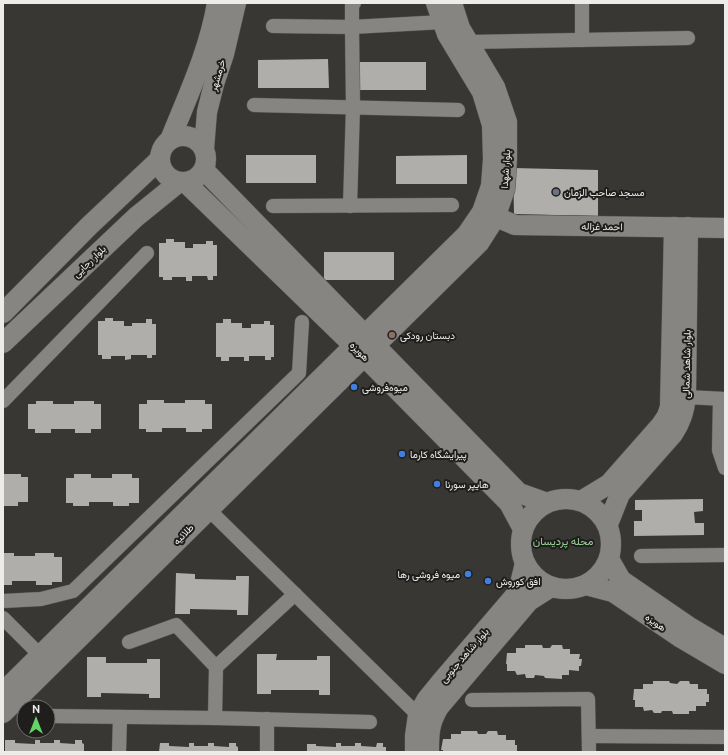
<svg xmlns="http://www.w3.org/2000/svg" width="728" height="755" font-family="Ubuntu,Vazirmatn,sans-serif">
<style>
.building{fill:#b0aeaa}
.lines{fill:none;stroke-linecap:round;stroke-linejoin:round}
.street-casing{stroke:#555452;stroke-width:15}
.secondary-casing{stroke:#555452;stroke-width:21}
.street{stroke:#878582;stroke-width:14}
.secondary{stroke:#878582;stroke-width:20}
.worship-dot{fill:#6b7280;stroke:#1f1e1d;stroke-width:1.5}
.education-dot{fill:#8d6e63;stroke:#1f1e1d;stroke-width:1.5}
.shop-dot{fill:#3f7fe0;stroke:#1f1e1d;stroke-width:1.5}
.labels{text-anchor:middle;stroke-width:4;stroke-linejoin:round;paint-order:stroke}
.street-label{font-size:10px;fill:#edecea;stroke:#1f1e1d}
.poi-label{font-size:10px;fill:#edecea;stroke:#1f1e1d;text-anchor:start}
.neighbourhood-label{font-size:11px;fill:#9ad398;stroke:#1f1e1d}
</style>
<rect width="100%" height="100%" fill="#393734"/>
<!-- building -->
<g class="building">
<path d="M 328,59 L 329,88 L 258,88 L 258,60 Z"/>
<rect x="355" y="62" width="71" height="28"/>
<rect x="246" y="155" width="70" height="28"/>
<path d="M 467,155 L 467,184 L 396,184 L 396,156 Z"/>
<path d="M 513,168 L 598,170 L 598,216 L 514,214 Z"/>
<path d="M 166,239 L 174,239 L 174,242 L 185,242 L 185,248 L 193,248 L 193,244 L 206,244 L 206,241 L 213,241 L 213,245 L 217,245 L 217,276 L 213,276 L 213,280 L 208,280 L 207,276 L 192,276 L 192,281 L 186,281 L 186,277 L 172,277 L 172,280 L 163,280 L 163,277 L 159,277 L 159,243 L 166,243 Z"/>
<rect x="324" y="252" width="70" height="28"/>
<path d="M 105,318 L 113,318 L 113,321 L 124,321 L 124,326 L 132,326 L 132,323 L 146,323 L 146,319 L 152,319 L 152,324 L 156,324 L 156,355 L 152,355 L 152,358 L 147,358 L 147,355 L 131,355 L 131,359 L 125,360 L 125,356 L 111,356 L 111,359 L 102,359 L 102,355 L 98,355 L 98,321 L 105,321 Z"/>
<path d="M 223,319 L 231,319 L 231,323 L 242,323 L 242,328 L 251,328 L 251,324 L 264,324 L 264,321 L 270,321 L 270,325 L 274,325 L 274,357 L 271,357 L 271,360 L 265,360 L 265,356 L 249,356 L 249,361 L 244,361 L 244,357 L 229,357 L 229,361 L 221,361 L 221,357 L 216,357 L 216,323 L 223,323 Z"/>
<path d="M 147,400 L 164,400 L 164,403 L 185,403 L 185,400 L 205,400 L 205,404 L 212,404 L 212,429 L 202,429 L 202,432 L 186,432 L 186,428 L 162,428 L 162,432 L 146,432 L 146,429 L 139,429 L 139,404 L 147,404 Z"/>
<path d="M 36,401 L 53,401 L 53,404 L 74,404 L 74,401 L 94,401 L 94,404 L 101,404 L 101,429 L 91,429 L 91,433 L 75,433 L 75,429 L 51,429 L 51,433 L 35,433 L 35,429 L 28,429 L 28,404 L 36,404 Z"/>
<path d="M 3,474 L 21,474 L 21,477 L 28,477 L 28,502 L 18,502 L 18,506 L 3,506 Z"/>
<path d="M 74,474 L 91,474 L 91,478 L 112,478 L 112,474 L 132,474 L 132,478 L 139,478 L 139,503 L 129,503 L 129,506 L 113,506 L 113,502 L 89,502 L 89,506 L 73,506 L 73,503 L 66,503 L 66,478 L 74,478 Z"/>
<path d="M 703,499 L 703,511 L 694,512 L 695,523 L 704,523 L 704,535 L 634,536 L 634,521 L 642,521 L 642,510 L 635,510 L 635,500 Z"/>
<path d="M 3,553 L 14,553 L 14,556 L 35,556 L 35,553 L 54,553 L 54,557 L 62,557 L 62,582 L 52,582 L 52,585 L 36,585 L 36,581 L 12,581 L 12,585 L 3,585 Z"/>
<path d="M 176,573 L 195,574 L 195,579 L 236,580 L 236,576 L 249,576 L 248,615 L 237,615 L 237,610 L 190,609 L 190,614 L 175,614 Z"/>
<path d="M 525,645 L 542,645 L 543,648 L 550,648 L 552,645 L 562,645 L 563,649 L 570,649 L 570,654 L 580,654 L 579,659 L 582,659 L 581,666 L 579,666 L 579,671 L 569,670 L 569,675 L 562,675 L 562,679 L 545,678 L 544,676 L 535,675 L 534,678 L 526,678 L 525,674 L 517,675 L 515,671 L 507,671 L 507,664 L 506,664 L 507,653 L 516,653 L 516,648 L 525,648 Z"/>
<path d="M 257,654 L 277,654 L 276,660 L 317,660 L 317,656 L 330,656 L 330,695 L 319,695 L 319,690 L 271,690 L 271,694 L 257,694 Z"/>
<path d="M 87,657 L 106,657 L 106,663 L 147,663 L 147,659 L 160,659 L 160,698 L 149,698 L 149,694 L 101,693 L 101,697 L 87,697 Z"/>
<path d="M 653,681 L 669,681 L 670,683 L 677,684 L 680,681 L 689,681 L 690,684 L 698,684 L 698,689 L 707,689 L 707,694 L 709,694 L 709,702 L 706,702 L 706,706 L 696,706 L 696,711 L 689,711 L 689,714 L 673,714 L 672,711 L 662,711 L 661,713 L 654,713 L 652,710 L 644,711 L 643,707 L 635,707 L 635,700 L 633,700 L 634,689 L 643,689 L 643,684 L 653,684 Z"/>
<path d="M 461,731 L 477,731 L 478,734 L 486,734 L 488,731 L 497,731 L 498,735 L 506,735 L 506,740 L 515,740 L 515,745 L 517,745 L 517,752 L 443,752 L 443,750 L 441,750 L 443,739 L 451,739 L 451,734 L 461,734 Z"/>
<path d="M 5,740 L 15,740 L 15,743 L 35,744 L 35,740 L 40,740 L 40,743 L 54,743 L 54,740 L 60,740 L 60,743 L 75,744 L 75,740 L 82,740 L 82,743 L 84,744 L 84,752 L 5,752 Z"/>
<path d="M 160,743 L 169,743 L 169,746 L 189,747 L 189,743 L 194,743 L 194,746 L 208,746 L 208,743 L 214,743 L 214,746 L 229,747 L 229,743 L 236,743 L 236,746 L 238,747 L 238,752 L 159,752 Z"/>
<path d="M 336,743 L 341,743 L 341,746 L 355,746 L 355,743 L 361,743 L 361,746 L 376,747 L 377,743 L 383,743 L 383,747 L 386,747 L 386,752 L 307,752 L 307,744 L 316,744 L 316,746 L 336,747 Z"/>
</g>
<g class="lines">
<defs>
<g id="street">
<path d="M 582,3 L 582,40"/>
<path d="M 273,26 L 352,27 L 352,5 L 354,3"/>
<path d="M 469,42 L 688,38"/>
<path d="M 254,105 L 458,110"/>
<path d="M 273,206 L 452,205"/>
<path d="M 350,206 L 353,107 L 352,27 L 443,22"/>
<path d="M 686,397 L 725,399"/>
<path d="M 720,399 L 719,450 L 725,468"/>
<path d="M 3,401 L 147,253"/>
<path d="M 208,509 L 418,715"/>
<path d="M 641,556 L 725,555"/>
<path d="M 3,601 L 41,599 L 73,591 L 299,373 L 302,322"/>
<path d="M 3,618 L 40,655"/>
<path d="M 129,642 L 176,625 L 216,667 L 295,594"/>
<path d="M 472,700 L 588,699 L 589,752"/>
<path d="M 48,716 L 215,718 L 370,722"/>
<path d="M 215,718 L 216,667"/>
<path d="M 267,719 L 267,752"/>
<path d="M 589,736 L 725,737"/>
<path d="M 119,752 L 120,717"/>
</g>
<g id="secondary">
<circle cx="183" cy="159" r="23"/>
<path d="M 170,140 C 188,95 209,51 217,3"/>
<path d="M 204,149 L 207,112 L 214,84 L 224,54 L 236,3"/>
<path d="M 204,170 L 519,493 L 547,503"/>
<path d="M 186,183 L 354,346 L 509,503 L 523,529"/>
<path d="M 484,212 L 515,225 L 725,228"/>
<path d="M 3,313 L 89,226 L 159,160"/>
<path d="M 3,343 L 136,217 L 178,183"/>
<circle cx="566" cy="544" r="45"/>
<path d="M 581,501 L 609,484 L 661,425 L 667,416 L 670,407 L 674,227"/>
<path d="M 608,524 L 620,494 L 673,434 C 681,422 684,412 686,397 L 688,227"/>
<path d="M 609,559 L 621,580 L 688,626 L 725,648"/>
<path d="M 586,585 L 613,592 L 681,638 L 725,664"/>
<path d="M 3,692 L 467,234 L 482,212 L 491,186 L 493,159 L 492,125 L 482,92 L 447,34 L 436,3"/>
<path d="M 3,713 L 479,243 L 495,218 L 505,189 L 507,159 L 507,122 L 495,87 L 460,28 L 452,3"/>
<path d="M 415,752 L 415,736 L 418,715 L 427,699 L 440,683 L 518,592 L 525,563"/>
<path d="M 429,752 C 429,733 429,724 439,707 L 529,601 L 551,587"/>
</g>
</defs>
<!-- street casing -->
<use href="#street" class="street-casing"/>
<!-- secondary casing -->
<use href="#secondary" class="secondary-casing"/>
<!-- street -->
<use href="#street" class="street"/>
<!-- secondary -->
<use href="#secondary" class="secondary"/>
</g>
<!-- markers -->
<circle class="worship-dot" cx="556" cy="192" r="4"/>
<circle class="education-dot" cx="392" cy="335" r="4"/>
<g class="shop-dot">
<circle cx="354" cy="387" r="4"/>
<circle cx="402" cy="454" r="4"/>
<circle cx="437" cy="484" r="4"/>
<circle cx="468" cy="574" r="4"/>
<circle cx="488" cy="581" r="4"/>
</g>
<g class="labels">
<!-- street labels -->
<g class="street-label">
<text transform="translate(217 75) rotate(-73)" y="4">خرمشهر</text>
<text transform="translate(505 169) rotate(-86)" y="4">بلوار شهدا</text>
<text transform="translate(602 226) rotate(1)" y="4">احمد غزاله</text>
<text transform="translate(89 261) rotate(-44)" y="4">بلوار رجایی</text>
<text transform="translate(360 351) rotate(45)" y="4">هویزه</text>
<text transform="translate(686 364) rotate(-89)" y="4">بلوار شاهد شمالی</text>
<text transform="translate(183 534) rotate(-45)" y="4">طلائیه</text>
<text transform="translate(656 622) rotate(35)" y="4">هویزه</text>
<text transform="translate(464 655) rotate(-49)" y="4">بلوار شاهد جنوبی</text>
</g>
<!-- poi labels -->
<g class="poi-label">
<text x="564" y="196">مسجد صاحب الزمان</text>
<text x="400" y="339">دبستان رودکی</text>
<text x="362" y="391">میوه‌فروشی</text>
<text x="410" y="458">پیرایشگاه کارما</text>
<text x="445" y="488">هایپر سورنا</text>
<text x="460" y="578" text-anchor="end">میوه فروشی رها</text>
<text x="496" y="585">افق کوروش</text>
</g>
<!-- neighbourhood labels -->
<g class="neighbourhood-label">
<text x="563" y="545">محله پردیسان</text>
</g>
</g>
<!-- border -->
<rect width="728" height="755" fill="none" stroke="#edecea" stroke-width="8"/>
<!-- north arrow -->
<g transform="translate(36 719)"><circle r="19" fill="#1f1e1d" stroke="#71706f"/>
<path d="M0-3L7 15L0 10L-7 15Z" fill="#65d467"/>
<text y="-6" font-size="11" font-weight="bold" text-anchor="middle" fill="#edecea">N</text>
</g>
</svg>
